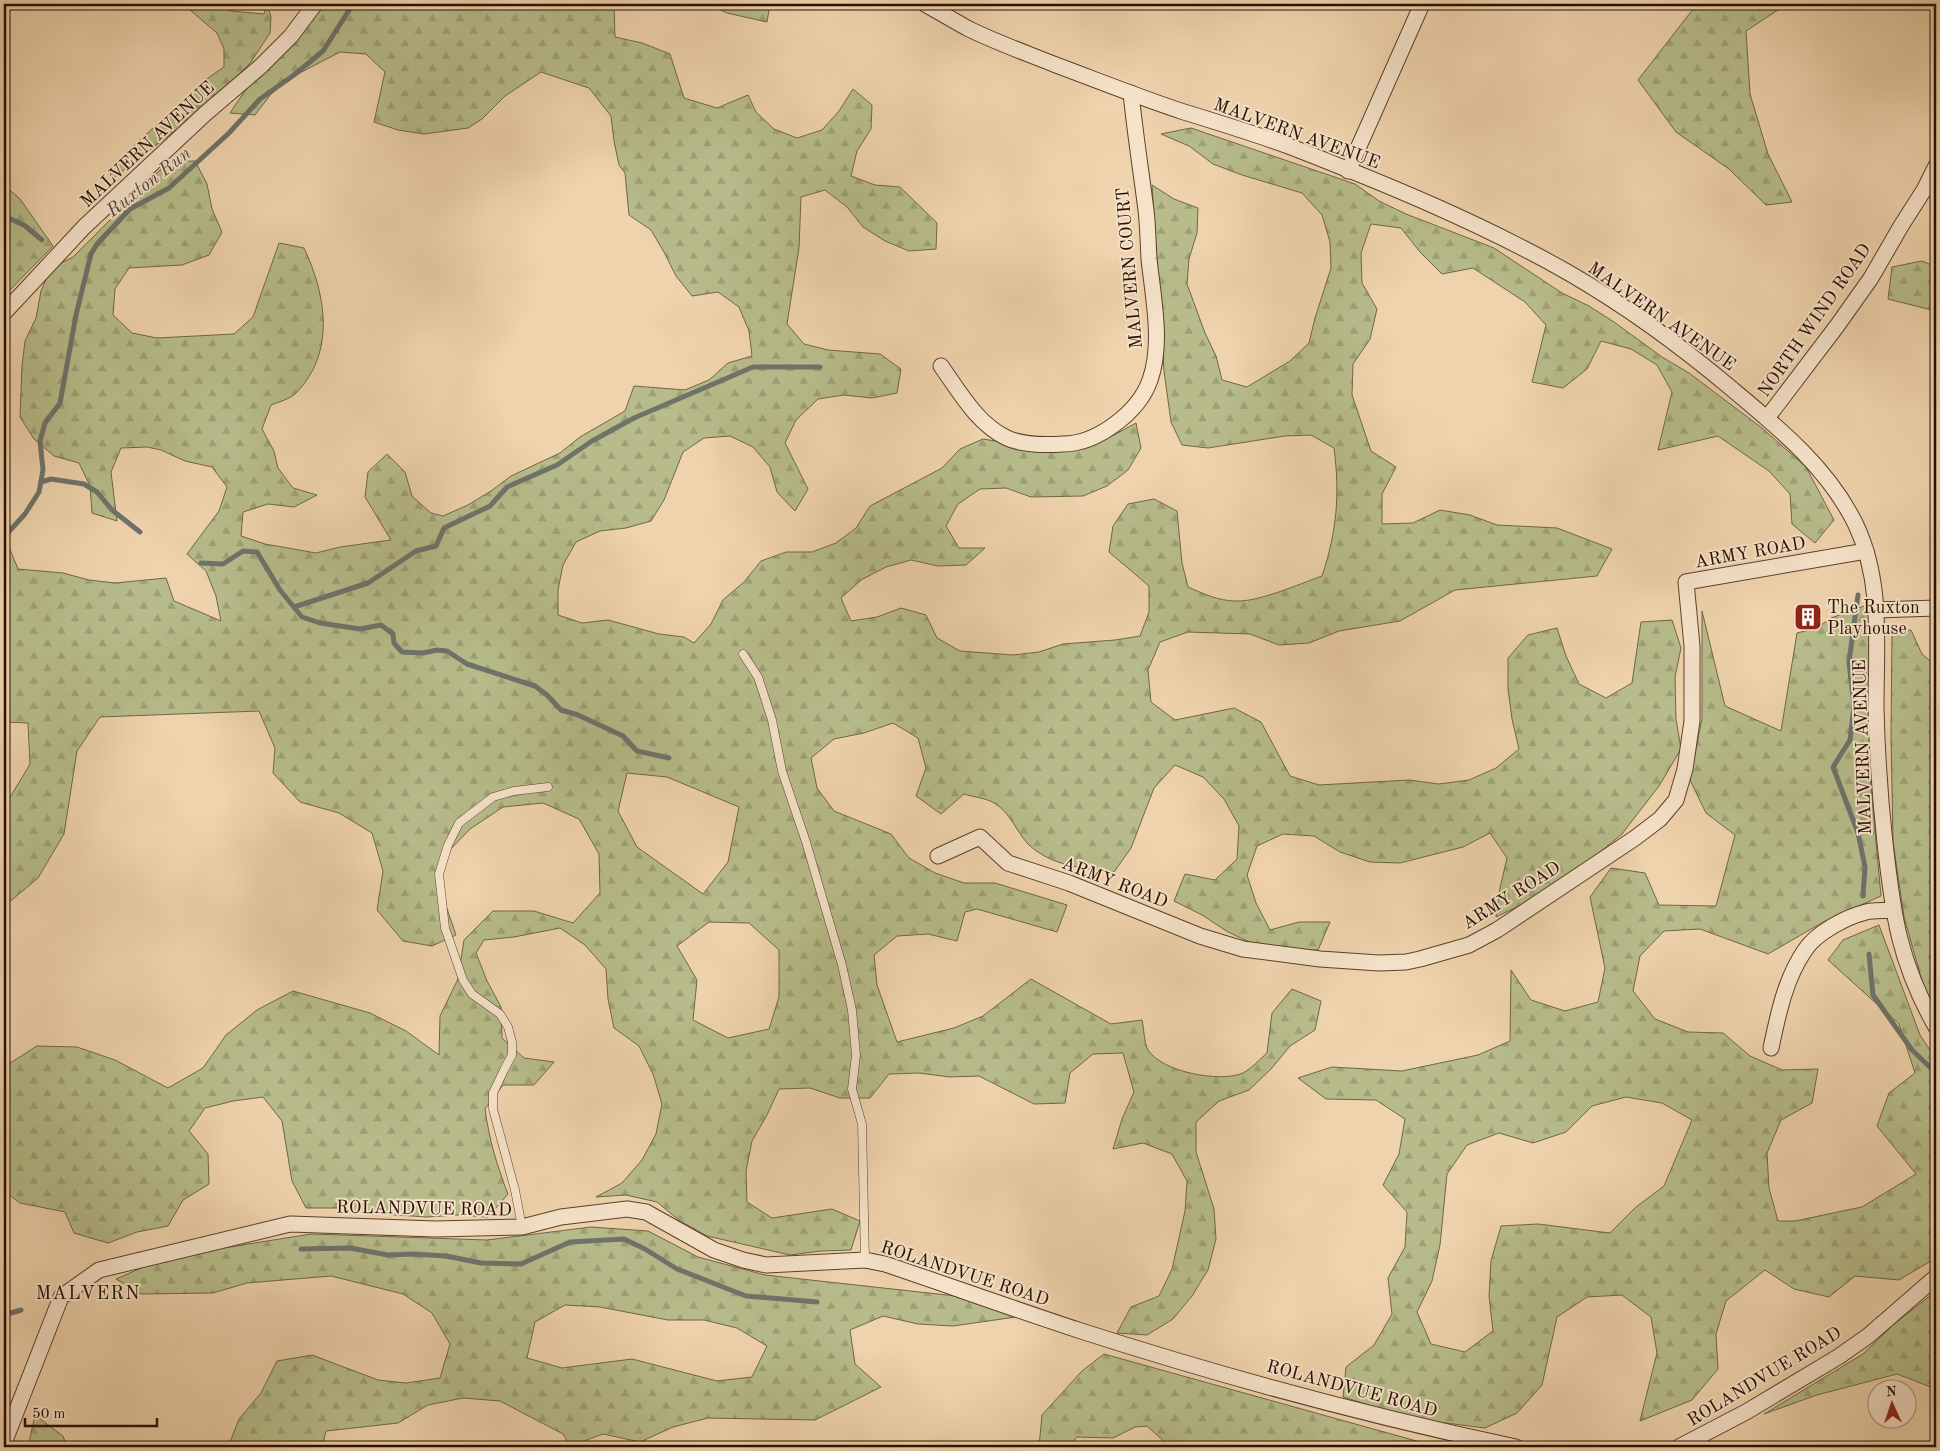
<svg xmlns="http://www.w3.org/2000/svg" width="1940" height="1451" font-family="'Old Standard TT',serif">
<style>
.forest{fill:url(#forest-firs);stroke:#706645;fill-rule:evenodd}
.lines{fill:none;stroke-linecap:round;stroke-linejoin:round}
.stream{stroke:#6e736c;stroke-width:5}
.lane-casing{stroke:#5a402b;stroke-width:9}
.street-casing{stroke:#5a402b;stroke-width:17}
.lane{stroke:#f5e2c9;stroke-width:8}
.street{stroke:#f5e2c9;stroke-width:15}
.labels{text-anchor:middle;stroke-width:4;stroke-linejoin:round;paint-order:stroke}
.street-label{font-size:18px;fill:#280f00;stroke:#f5e2c9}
.poi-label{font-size:18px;fill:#280f00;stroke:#f5e2c9;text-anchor:start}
.water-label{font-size:19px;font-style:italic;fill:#51493f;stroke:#f5e2c9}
.neighbourhood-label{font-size:19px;letter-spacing:1px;fill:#280f00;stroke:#f5e2c9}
</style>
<defs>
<pattern id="forest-firs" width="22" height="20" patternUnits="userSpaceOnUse" patternTransform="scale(1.25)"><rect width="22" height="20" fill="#b7bc8a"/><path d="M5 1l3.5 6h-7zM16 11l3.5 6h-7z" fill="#9da075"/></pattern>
</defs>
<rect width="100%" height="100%" fill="#efd3ac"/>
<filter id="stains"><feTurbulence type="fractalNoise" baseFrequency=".004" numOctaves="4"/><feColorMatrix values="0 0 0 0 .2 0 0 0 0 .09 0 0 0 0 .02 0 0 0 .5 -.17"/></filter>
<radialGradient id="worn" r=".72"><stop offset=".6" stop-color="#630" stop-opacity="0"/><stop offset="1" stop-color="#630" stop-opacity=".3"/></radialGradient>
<!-- forest -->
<g class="forest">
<path d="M 183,4 L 217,4 L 231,11 L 264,14 L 267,4 L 271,17 L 270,33 L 251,62 L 215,100 L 112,179 L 109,168 L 208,78 L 224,67 L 224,49 L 217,33 Z"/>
<path d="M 324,4 L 614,4 L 615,37 L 642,43 L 670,54 L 684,98 L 717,108 L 748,95 L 756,112 L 774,129 L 797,138 L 822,130 L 839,111 L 853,89 L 872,105 L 871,129 L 857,151 L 851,176 L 875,185 L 900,187 L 937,223 L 936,249 L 909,251 L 885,241 L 863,227 L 847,207 L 825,190 L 801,197 L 799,248 L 787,324 L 804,344 L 828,350 L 880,354 L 901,369 L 897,393 L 872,398 L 844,395 L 818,399 L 796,420 L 785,443 L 808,489 L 795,511 L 777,492 L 770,467 L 753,447 L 730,436 L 704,438 L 683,452 L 664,500 L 651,521 L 626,528 L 600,531 L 576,542 L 563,565 L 558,590 L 558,615 L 582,623 L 608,620 L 659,634 L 684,637 L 694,643 L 711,624 L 723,600 L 744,582 L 761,561 L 786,552 L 812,552 L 836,543 L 856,528 L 870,506 L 942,468 L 960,449 L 983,439 L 1008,443 L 1040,452 L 1065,451 L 1090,445 L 1114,435 L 1136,423 L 1141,448 L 1128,470 L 1107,486 L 1083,496 L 1031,497 L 1006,488 L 980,489 L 958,504 L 946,526 L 959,548 L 985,548 L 966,565 L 938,566 L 911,560 L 886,567 L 861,580 L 841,598 L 851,621 L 877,617 L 901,608 L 926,615 L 937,638 L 960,651 L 1013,655 L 1039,652 L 1063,644 L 1115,640 L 1140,636 L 1149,612 L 1149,586 L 1109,552 L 1113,526 L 1128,504 L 1154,499 L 1177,511 L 1182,563 L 1188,587 C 1204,594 1219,601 1236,601 C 1259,602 1299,584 1322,576 C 1337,531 1340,494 1334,448 L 1311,435 L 1285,436 L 1208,448 L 1182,445 L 1171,422 L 1164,371 L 1152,185 L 1174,199 L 1198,208 L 1197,233 L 1189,259 L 1187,284 L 1205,333 L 1216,356 L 1222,380 L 1247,387 L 1290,361 L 1309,343 L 1315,318 L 1331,268 L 1330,242 L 1322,215 L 1302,193 L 1242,175 L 1213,164 L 1189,146 L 1161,134 L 1191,128 L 1355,184 L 1379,201 L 1406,214 L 1494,248 L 1562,293 L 1589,306 L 1614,322 L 1662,357 L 1689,373 L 1762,428 L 1806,467 L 1834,520 L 1815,543 L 1792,524 L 1790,494 L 1769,471 L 1718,436 L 1658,450 L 1672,392 L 1657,365 L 1631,349 L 1601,341 L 1587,369 L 1563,388 L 1532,382 L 1546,325 L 1525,302 L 1473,268 L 1442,274 L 1420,252 L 1401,228 L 1371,224 L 1361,253 L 1362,283 L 1377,309 L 1370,339 L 1353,364 L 1352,395 L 1371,451 L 1396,467 L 1382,494 L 1382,524 L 1413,523 L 1440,510 L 1470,515 L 1497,525 L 1557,528 L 1612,549 L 1597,576 L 1455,590 L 1400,621 L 1339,631 L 1309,643 L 1279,645 L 1250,634 L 1188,632 L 1160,642 L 1148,670 L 1151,702 L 1175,720 L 1234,708 L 1261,722 L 1290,776 L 1319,785 L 1409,780 L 1439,784 L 1469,780 L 1496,768 L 1519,749 L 1512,719 L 1508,689 L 1508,658 L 1528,635 L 1557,628 L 1566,656 L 1579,684 L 1606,698 L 1632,683 L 1641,622 L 1672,620 L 1681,648 L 1675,677 L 1676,719 L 1681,749 L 1659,786 L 1622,834 L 1599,853 L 1523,904 L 1496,917 L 1500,888 L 1507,858 L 1490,833 L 1463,847 L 1400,863 L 1370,862 L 1340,852 L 1314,836 L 1283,834 L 1257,846 L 1247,875 L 1256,903 L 1270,930 L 1299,922 L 1330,922 L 1318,950 L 1287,951 L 1256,945 L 1228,932 L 1202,915 L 1174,901 L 1185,874 L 1215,880 L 1237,859 L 1239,826 L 1224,799 L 1203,777 L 1175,765 L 1154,788 L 1131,848 L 1114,872 C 1084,869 1051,866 1028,844 C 1016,831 1010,812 994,803 C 986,798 973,797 964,794 L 941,814 L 916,796 L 926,768 L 918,738 L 893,723 L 864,733 L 834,739 L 811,758 L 817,788 L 834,811 L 891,834 L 909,858 L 935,873 L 964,883 L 995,883 L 1067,905 L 1057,932 L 977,909 L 965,912 L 957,941 L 928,934 L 897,936 L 874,955 L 877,985 L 897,1042 L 954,1028 L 983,1016 L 1031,979 L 1111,1024 L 1142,1020 C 1144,1028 1144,1043 1148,1050 C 1162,1072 1220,1083 1243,1073 C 1251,1069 1260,1059 1267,1053 L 1272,1013 L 1292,989 L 1321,1001 L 1315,1030 L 1290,1046 L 1271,1069 L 1249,1090 L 1219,1101 L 1196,1122 L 1196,1152 L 1214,1209 L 1216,1239 L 1208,1270 L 1192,1296 L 1173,1319 L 1147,1335 L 1117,1333 L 1131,1307 L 1159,1296 L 1172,1269 L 1185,1211 L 1187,1181 L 1172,1154 L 1143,1143 L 1113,1149 L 1122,1119 L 1134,1092 L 1123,1053 L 1093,1054 L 1070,1073 L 1065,1103 L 1034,1104 L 979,1076 L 950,1077 L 919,1073 L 889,1074 L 870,1098 L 840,1098 L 810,1088 L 779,1089 L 767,1115 L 752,1141 L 746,1171 L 747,1202 L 772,1218 L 832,1209 L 860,1221 L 851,1250 L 821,1251 L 790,1255 L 707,1236 L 680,1221 L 657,1202 L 626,1195 L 596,1197 L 622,1183 L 642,1160 L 656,1134 L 662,1104 L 653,1074 L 639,1046 L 614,1028 L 608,999 L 606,969 L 585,945 L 560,928 L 514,937 L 484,940 L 476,953 L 487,981 L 501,1007 L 502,1038 L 524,1058 L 554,1062 L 534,1085 L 503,1085 L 485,1109 C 489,1139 497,1166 508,1194 L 488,1217 L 458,1215 L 427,1217 L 366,1213 L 336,1208 L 306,1208 L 292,1181 L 282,1121 L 263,1097 L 233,1101 L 205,1108 L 189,1131 L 208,1154 L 209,1184 L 183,1200 L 168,1226 L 137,1232 L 108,1243 L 74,1233 L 65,1212 L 20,1203 L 4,1191 L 4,1067 L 37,1046 L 77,1047 L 115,1060 L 168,1088 L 203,1068 L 226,1035 L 257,1010 L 293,991 L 370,1013 L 406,1031 L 439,1055 L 440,1016 L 458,979 L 464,940 L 493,911 L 534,911 L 573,923 L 600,893 L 599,854 L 579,819 L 543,803 L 503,807 L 470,829 L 442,858 L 443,897 L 456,935 L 432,946 L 403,941 L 377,910 L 383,871 L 372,833 L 339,813 L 300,802 L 273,773 L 275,748 L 259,711 L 100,717 L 77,751 L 64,834 L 38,878 L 7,904 L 4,903 L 4,801 L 9,799 L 30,764 L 28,723 L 4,722 L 4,535 L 18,569 L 63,573 L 89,580 L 115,583 L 166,578 L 174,601 L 221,621 L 216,596 L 206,571 L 187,554 L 219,511 L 227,487 L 212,467 L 185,461 L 161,450 L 147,447 L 121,448 L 111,472 L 117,521 L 92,513 L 90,486 L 79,463 L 54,456 L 34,439 L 20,417 L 22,366 L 25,341 L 36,318 L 41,291 L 51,268 L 73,257 L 168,162 L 195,161 L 207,184 L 212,209 L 222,232 L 209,255 L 182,265 L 129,268 L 115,289 L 113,315 L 132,333 L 157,338 L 234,334 L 253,317 L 279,243 L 304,248 C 326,295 336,352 296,393 C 290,399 279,402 271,405 L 262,429 L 274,451 L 278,468 L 293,488 L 317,495 L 294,507 L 268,504 L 243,512 L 241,536 L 265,544 L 316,553 L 340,547 L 391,540 L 365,497 L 368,472 L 387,454 L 405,472 L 412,496 L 431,513 L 443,516 L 468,505 L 491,491 L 511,476 L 560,453 L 580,437 L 625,411 L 634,386 L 685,390 L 709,380 L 728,363 L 752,356 L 749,331 L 739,307 L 718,292 L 692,296 L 676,276 L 664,252 L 651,230 L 629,215 L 625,173 L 619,165 L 614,141 L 611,116 L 589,88 L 541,72 L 505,96 L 482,119 L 468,128 L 424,134 L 398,130 L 374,122 L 385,72 L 366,54 L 340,52 L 292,77 L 271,94 L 255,115 L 230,113 L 244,92 ZM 627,773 L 667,777 L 739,807 L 728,862 L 703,894 L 637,847 L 618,811 ZM 709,922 L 749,923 L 779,950 L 779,997 L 769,1029 L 728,1038 L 693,1020 L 697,980 L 677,946 Z"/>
<path d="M 708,4 L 770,4 L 767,22 L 727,13 Z"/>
<path d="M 1697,4 L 1787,4 L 1746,31 L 1750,94 L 1768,154 L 1792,202 L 1766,205 L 1729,169 L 1676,132 L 1638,80 Z"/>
<path d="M 4,185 L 20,199 L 53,246 L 4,296 Z"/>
<path d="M 1922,261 L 1936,267 L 1936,311 L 1888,299 L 1892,267 Z"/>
<path d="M 1864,606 L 1872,616 L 1869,766 L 1881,896 L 1825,921 L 1768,954 L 1700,929 L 1664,931 L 1640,956 L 1633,991 L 1655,1019 L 1688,1032 L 1723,1033 L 1750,1056 L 1782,1070 L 1818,1069 L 1812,1103 L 1781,1120 L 1767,1153 L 1769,1188 L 1778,1221 L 1795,1221 L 1862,1207 L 1916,1174 L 1877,1126 L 1889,1093 L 1915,1073 L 1899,1024 L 1828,960 L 1843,940 L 1879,925 L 1920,1035 L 1936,1059 L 1936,1258 L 1899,1280 L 1855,1276 L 1829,1297 L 1794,1289 L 1765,1270 L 1726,1301 L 1716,1334 L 1718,1369 L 1692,1400 L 1640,1421 L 1657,1353 L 1651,1317 L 1622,1295 L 1587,1297 L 1557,1317 L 1542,1385 L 1517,1413 L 1485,1428 L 1414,1419 L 1343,1397 L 1346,1367 L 1374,1345 L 1392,1314 L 1388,1278 L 1405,1247 L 1407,1212 L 1383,1185 L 1399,1154 L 1405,1119 L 1376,1100 L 1326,1099 L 1298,1078 L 1332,1067 L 1402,1071 L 1478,1055 L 1510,1041 L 1511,970 L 1531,1000 L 1565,1011 L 1598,1002 L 1605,968 L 1590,897 L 1611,868 L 1645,873 L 1659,905 L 1716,906 L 1735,835 L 1706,813 L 1690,780 L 1702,718 L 1702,611 L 1725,706 L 1781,731 L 1797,633 L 1817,628 L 1831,618 ZM 1626,1097 L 1662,1103 L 1692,1120 L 1664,1186 L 1636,1207 L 1610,1233 L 1538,1224 L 1501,1226 L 1491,1261 L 1489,1296 L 1493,1331 L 1465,1352 L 1431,1344 L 1417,1312 L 1432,1281 L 1440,1245 L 1447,1174 L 1467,1145 L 1499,1133 L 1533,1143 L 1566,1132 L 1592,1106 Z"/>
<path d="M 1911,630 L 1922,654 L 1936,666 L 1936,1009 L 1924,988 L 1904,917 L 1893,842 L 1891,735 L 1892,632 Z"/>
<path d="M 591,1227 L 648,1231 L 698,1257 L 765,1275 L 956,1296 L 1023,1316 L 953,1326 L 918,1324 L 883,1316 L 850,1330 L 855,1364 L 881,1387 L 815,1420 L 708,1418 L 673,1427 L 640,1442 L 603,1434 L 570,1446 L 563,1434 L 500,1401 L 463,1398 L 428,1405 L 398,1423 L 326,1431 L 322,1447 L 228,1447 L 239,1419 L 261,1393 L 277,1361 L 312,1355 L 378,1380 L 406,1383 L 440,1378 L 450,1344 L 432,1313 L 403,1294 L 331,1276 L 247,1283 L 213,1293 L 141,1294 L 116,1279 L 157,1261 L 192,1253 L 311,1234 L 487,1240 ZM 565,1305 L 600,1307 L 668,1320 L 704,1320 L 737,1328 L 767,1346 L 752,1377 L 717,1381 L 632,1359 L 562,1368 L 527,1358 L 535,1322 Z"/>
<path d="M 1936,1291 L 1936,1389 L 1897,1374 L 1817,1395 L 1764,1414 L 1863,1354 L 1893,1325 Z"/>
<path d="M 1104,1354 L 1438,1447 L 1166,1447 L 1166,1443 L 1147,1426 L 1135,1427 L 1113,1438 L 1077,1437 L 1068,1447 L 1039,1447 L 1042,1415 L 1082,1371 Z"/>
<path d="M 35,1415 L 63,1436 L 67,1447 L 28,1447 Z"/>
</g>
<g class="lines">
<!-- stream -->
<g class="stream">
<path d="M 4,216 L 24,225 L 42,240"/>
<path d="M 41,482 L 51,479 L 84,484 L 97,492 L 112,510 L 140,532"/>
<path d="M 4,537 L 25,514 L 39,492 L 43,470 L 40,441 L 45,423 L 60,403 L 76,315 L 91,254 L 97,244 L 130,209 L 169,188 L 229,133 L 260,99 L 294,75 L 323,51 L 353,4"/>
<path d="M 201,563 L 223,564 L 243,551 L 257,552 L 280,590 L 302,617 L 320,623 L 360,629 L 381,625 L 393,634 L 394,643 L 402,652 L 423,653 L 437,650 L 447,651 L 467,664 L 535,686 L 547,695 L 561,710 L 578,715 L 623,736 L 637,751 L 669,758"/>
<path d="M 1858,595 L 1849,662 L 1854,706 L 1850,740 L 1833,767 L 1858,833 L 1865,867 L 1863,896"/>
<path d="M 294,607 L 368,583 L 416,551 L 436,546 L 444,528 L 490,506 L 507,487 L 557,465 L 592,441 L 634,418 L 753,367 L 820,367"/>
<path d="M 1869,954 L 1873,995 L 1912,1050 L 1936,1073"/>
<path d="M 301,1249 L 350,1248 L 388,1255 L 413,1254 L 446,1256 L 481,1263 L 521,1264 L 570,1242 L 624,1239 L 645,1249 L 677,1269 L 746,1296 L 817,1302"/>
<path d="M 4,1315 L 21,1310"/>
</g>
<defs>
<g id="lane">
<path d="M 743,654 L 758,677 L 772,720 L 782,771 L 806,842 L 842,965 L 852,1010 L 856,1055 L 852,1089 L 862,1124 L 865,1260"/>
<path d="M 522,1227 L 515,1190 L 493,1109 L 493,1093 L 504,1070 L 512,1055 L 512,1042 L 508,1027 L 500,1014 L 472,994 L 463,980 L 445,928 L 439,874 L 448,845 L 459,823 L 493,797 L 514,791 L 548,787"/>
</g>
<g id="street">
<path d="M 925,4 C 939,12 953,20 967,28 C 995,42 1026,53 1056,65 C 1099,81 1141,98 1184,112 C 1220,123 1256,134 1291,147 C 1386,184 1481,223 1569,273 C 1626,306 1681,346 1732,389 C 1779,428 1829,469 1856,525 C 1883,582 1876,645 1876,707 C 1877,752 1880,798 1885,843 C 1893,915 1899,962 1936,1027"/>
<path d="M 1348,171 L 1422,4"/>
<path d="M 4,313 L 84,227 L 206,113 L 261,66 L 291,36 L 315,4"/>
<path d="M 941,366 C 959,391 977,424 1007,438 C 1022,445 1047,445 1063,444 C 1097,444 1139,412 1150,380 C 1163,344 1153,297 1149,259 C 1148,243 1148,227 1146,210 C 1141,171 1135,133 1131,93"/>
<path d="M 1767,418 L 1837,326 L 1871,278 L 1901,226 L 1924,190 L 1936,166"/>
<path d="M 1876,610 L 1936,608"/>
<path d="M 938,856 L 980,837 L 1008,863 L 1069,883 L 1200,936 L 1243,949 L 1320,959 L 1379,963 L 1406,962 L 1420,959 L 1469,945 L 1497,930 L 1635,838 L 1660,819 L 1676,800 L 1685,769 L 1692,721 L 1692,646 L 1686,582 L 1866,551"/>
<path d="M 1771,1048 C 1778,1015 1785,979 1805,950 C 1816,933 1846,917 1866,912 C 1874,910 1884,911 1892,910"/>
<path d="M 4,1443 L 61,1297 L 99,1270 L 290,1224 L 436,1229 L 522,1227 L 561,1217 L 627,1209 L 646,1212 L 714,1250 L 743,1260 L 766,1265 L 865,1260 L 885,1264 C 950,1286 1014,1309 1078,1330 C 1221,1376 1368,1416 1516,1447"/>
<path d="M 1679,1447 L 1746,1412 L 1838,1357 L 1868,1336 L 1936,1277"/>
</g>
</defs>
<!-- lane casing -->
<use href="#lane" class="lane-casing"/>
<!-- street casing -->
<use href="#street" class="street-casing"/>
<!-- lane -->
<use href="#lane" class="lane"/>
<!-- street -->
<use href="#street" class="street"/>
</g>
<!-- icons -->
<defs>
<symbol id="building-square" viewBox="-11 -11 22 22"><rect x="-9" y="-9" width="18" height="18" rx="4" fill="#8f2418" stroke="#f5e2c9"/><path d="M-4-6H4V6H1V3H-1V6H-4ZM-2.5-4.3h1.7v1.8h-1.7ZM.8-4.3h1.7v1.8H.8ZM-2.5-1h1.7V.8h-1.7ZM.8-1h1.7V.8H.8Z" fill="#fff"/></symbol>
</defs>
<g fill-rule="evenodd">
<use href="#building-square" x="1792" y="601" width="32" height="32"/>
</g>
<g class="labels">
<!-- street labels -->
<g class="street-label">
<text transform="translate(1297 133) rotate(20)" y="6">MALVERN AVENUE</text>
<text transform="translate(147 144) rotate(-43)" y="6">MALVERN AVENUE</text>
<text transform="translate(1129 268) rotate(-95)" y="6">MALVERN COURT</text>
<text transform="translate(1662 316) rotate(35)" y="6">MALVERN AVENUE</text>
<text transform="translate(1814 320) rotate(-55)" y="6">NORTH WIND ROAD</text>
<text transform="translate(1750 552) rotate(-10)" y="6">ARMY ROAD</text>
<text transform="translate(1862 747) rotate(-92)" y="6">MALVERN AVENUE</text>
<text transform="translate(1115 882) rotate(21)" y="6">ARMY ROAD</text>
<text transform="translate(1511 895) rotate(-32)" y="6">ARMY ROAD</text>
<text transform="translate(424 1208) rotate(1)" y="6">ROLANDVUE ROAD</text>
<text transform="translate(965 1273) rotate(18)" y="6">ROLANDVUE ROAD</text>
<text transform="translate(1764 1376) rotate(-31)" y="6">ROLANDVUE ROAD</text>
<text transform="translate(1352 1388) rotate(15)" y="6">ROLANDVUE ROAD</text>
</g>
<!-- poi labels -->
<g class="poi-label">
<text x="1827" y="613">The Ruxton<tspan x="1827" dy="21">Playhouse</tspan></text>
</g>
<!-- water labels -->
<g class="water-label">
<text transform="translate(148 181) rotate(-38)" y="7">Ruxton Run</text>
</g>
<!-- neighbourhood labels -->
<g class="neighbourhood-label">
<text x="88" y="1299">MALVERN</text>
</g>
</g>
<!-- margin -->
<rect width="1940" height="1451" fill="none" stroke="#efd3ac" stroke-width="20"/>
<rect x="5" y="5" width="1930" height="1441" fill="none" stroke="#280f00" stroke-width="2.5"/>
<rect x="10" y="10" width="1920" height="1431" fill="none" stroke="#280f00"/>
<!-- north arrow -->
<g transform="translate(1892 1404) rotate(357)"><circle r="24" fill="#f5e2c9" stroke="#a38e79"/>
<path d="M0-4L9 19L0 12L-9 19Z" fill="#8f2418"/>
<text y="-8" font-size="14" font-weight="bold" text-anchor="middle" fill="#280f00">N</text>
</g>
<!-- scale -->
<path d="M25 1418v8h132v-8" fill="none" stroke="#280f00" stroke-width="2.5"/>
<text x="32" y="1418" font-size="15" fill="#280f00" stroke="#f5e2c9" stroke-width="4" paint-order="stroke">50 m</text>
<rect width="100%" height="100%" filter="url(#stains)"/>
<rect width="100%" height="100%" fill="url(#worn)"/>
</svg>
